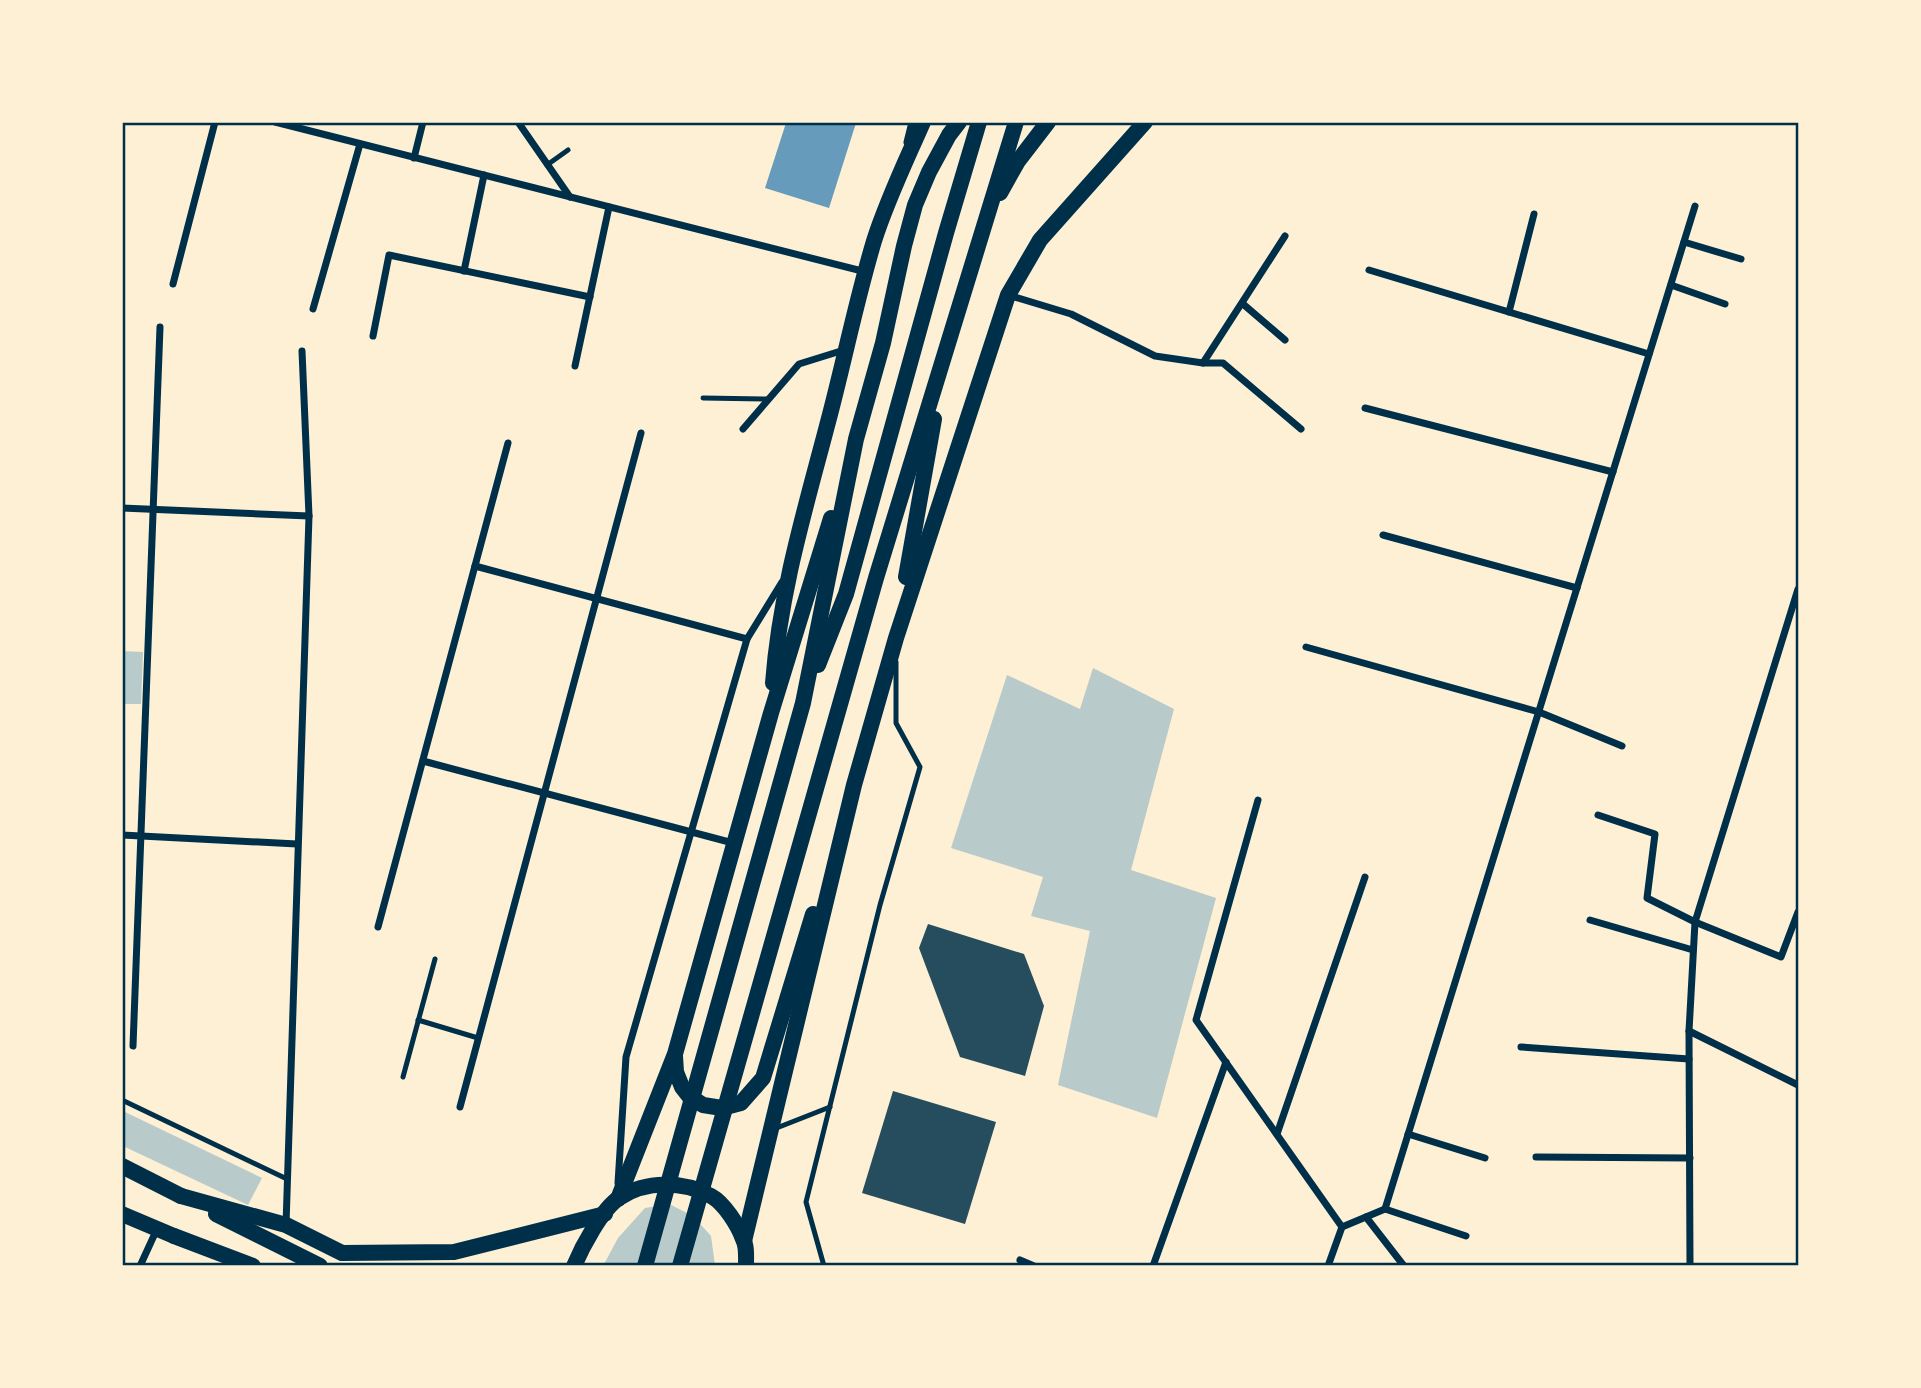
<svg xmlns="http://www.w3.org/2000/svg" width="1921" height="1388" font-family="Figtree,sans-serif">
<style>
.green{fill:#b9caca}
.water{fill:#669bbc}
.building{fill:#264d5e}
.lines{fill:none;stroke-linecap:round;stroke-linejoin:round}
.service{stroke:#003049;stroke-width:5}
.minor{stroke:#003049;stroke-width:7}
.primary{stroke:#003049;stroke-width:16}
.trunk{stroke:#003049;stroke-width:16}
.neatline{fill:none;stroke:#003049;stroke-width:2.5}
</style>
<rect width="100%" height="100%" fill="#fdf0d5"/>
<!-- green -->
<g class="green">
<path d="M 122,651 L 143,652 L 141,704 L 123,704 Z"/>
<path d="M 1093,668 L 1174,709 L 1131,870 L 1216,898 L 1157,1118 L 1058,1085 L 1090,931 L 1031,916 L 1043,877 L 951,848 L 1007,675 L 1080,709 Z"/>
<path d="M 123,1111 L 262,1178 L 248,1205 L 123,1146 Z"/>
<path d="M 669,1204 L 693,1216 L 711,1236 L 715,1265 L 603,1266 L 618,1238 L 645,1208 Z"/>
</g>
<!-- water -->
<path class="water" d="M 786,123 L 856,123 L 829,208 L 765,188 Z"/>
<!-- building -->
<g class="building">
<path d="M 928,924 L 1024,954 L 1044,1006 L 1025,1076 L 960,1057 L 919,948 Z"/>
<path d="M 893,1091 L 996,1122 L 965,1224 L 862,1193 Z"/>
</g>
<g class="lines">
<!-- service -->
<g class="service">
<path d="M 547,165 L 568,150"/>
<path d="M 703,398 L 769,399"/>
<path d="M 418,1020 L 478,1038"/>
<path d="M 403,1077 L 435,959"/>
<path d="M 122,1100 L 287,1179"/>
<path d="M 774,1129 L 830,1107"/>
<path d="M 824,1266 L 806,1202 L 880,905 L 920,767 L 896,723 L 896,662"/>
</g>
<!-- minor -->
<g class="minor">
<path d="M 275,122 L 866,272"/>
<path d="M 518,122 L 570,197"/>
<path d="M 907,142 L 912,122"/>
<path d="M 414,158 L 423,122"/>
<path d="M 1684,242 L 1741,259"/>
<path d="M 1369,270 L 1649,354"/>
<path d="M 464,271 L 484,175"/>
<path d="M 173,284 L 215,122"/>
<path d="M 1671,285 L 1725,304"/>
<path d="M 1008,295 L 1071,314 L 1155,356 L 1203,363 L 1285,236"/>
<path d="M 1243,304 L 1285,340"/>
<path d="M 313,309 L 360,144"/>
<path d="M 1509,312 L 1534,214"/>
<path d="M 373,336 L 389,255 L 590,297"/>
<path d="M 1203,363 L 1223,363 L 1301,429"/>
<path d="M 575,366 L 609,207"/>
<path d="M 1365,408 L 1613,472"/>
<path d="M 743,429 L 799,364 L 844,350"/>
<path d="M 122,508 L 309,516"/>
<path d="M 1383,535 L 1577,588"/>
<path d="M 475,566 L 747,639"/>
<path d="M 1306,647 L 1539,712 L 1622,746"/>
<path d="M 423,761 L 733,843"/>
<path d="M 1258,800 L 1196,1020 L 1342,1227"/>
<path d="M 1598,815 L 1655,834 L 1647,898 L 1695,922 L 1781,957 L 1798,912"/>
<path d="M 122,835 L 297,844"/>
<path d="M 1590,920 L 1693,950"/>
<path d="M 378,927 L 508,443"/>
<path d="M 1689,1031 L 1798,1085"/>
<path d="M 133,1046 L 160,327"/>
<path d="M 1521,1047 L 1689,1059"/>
<path d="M 460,1107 L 641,433"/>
<path d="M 1277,1134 L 1365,877"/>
<path d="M 1408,1134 L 1485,1158"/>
<path d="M 1536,1157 L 1690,1158"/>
<path d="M 618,1183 L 626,1057 L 747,639 L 782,582"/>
<path d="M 1385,1209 L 1466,1236"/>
<path d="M 1366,1217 L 1404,1266"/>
<path d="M 286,1225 L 309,516 L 302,351"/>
<path d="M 1020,1260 L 1034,1266"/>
<path d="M 140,1266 L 157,1229"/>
<path d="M 1153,1266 L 1226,1062"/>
<path d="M 1328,1266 L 1342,1227 L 1385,1209 L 1695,206"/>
<path d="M 1690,1266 L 1689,1031 L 1695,922 L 1798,589"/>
</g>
<!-- primary -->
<g class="primary">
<path d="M 122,1166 L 181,1196"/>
<path d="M 122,1214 L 174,1236"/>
</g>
<!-- trunk -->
<g class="trunk">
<path d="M 1000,193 L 1018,161 L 1048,122"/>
<path d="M 906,577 L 934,419"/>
<path d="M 818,665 L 846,594 L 946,233 L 979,122"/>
<path d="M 773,683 C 780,591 805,510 828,422 C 844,362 856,301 874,241 C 887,200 906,161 923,122"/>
<path d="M 675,1056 L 676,1072 L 682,1087 L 689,1096 L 703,1105 L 722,1108 L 741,1103 L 763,1078 L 813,914"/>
<path d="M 181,1196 L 286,1225 L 342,1253 L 454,1252 L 605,1214"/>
<path d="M 618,1199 L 675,1054 L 771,713 L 831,518"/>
<path d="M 216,1214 L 320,1266"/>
<path d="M 174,1236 L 253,1266"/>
<path d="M 744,1241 L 854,785 L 896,638 L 1008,295 L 1040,240 L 1145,122"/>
<path d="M 574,1266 C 582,1247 602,1209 619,1198 C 646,1180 683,1181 711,1196 C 724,1203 738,1225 743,1239 C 747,1246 746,1257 746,1266"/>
<path d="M 645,1266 L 803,703 L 856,439 L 883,343 L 904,246 L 915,205 L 929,172 L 949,135 L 959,122"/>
<path d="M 680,1266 L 876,578 L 1016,122"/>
</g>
</g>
<!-- border -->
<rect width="1921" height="1388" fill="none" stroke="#fdf0d5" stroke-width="248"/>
<rect x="124" y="124" width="1673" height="1140" class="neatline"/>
</svg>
